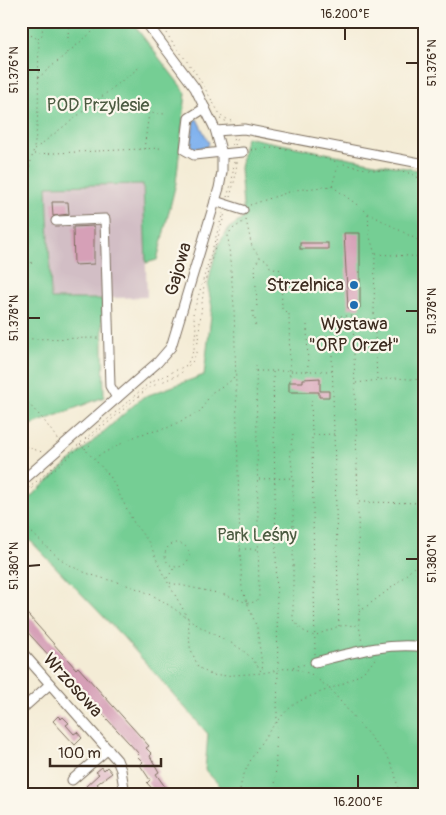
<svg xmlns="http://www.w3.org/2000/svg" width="446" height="815" font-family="Pangolin,sans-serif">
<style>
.industrial{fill:#d2bec5}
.green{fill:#74ce94;stroke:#587c59}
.water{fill:#82b3ee;stroke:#5e6e86}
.building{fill:#d6a0b7}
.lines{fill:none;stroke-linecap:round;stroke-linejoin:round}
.minor-casing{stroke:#7c6e5e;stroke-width:11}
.path{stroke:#7c6e5e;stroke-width:1;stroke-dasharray:1 4;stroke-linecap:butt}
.minor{stroke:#fff;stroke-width:9}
.ticks{fill:none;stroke:#3b2a1e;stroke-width:2}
.poi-dot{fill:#1f6fb2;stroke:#fbf7ec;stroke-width:2}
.labels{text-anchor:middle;stroke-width:4.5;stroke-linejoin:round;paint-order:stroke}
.park-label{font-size:18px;fill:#4c5b41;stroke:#fbf7ec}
.street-label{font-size:18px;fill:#3b2a1e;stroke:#fbf7ec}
.poi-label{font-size:18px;fill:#3b2a1e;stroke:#fbf7ec;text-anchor:end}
.neatline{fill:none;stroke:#3b2a1e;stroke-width:2}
.ticks-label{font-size:12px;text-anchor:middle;fill:#3b2a1e}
</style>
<rect width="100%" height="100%" fill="#fbf7ec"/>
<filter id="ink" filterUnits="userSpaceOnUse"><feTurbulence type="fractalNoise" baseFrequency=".02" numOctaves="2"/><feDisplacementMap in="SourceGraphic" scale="10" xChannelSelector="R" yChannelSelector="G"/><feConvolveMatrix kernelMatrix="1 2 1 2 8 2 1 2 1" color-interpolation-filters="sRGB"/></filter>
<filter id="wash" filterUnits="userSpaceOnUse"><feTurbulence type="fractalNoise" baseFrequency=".0096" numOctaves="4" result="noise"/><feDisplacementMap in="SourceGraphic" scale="20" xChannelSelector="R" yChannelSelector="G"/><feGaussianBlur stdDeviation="1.12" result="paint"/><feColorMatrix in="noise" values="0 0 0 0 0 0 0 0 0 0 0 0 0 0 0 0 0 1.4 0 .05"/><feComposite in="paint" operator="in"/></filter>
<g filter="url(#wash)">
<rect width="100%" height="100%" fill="#f4ecd6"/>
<!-- industrial -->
<path class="industrial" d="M 143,183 L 147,297 L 51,300 L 47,186 Z"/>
<!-- green -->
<g class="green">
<path d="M 21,21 L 131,21 L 186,93 L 176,183 L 157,260 L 146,263 L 143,184 L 47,186 L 51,299 L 102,299 L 104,397 L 21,429 Z"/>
<path d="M 246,137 L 375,163 L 425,171 L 425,794 L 228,794 L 205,770 L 208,734 L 124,638 L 21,531 L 21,505 L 143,397 L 204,375 L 212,307 L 208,287 L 211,270 L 218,245 L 229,228 L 244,218 L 240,168 Z"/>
</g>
<!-- water -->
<path class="water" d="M 197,119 L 209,143 L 207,147 L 193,148 L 191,145 L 194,120 Z"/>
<g id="blocks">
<!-- building -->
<g class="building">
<path d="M 52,202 L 68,202 L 69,214 L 53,216 Z"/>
<path d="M 94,226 L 94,264 L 74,265 L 73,227 Z"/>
<path d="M 344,233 L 360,233 L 360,308 L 348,308 Z"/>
<rect x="300" y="243" width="28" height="6"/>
<path d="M 320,378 L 320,391 L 329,391 L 329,397 L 319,397 L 319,392 L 289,392 L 289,382 L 303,382 L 303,379 Z"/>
<path d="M 21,607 L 76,669 L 78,667 L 149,746 L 146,748 L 152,754 L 150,756 L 159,772 L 156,774 L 170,794 L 157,794 L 147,783 L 150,780 L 140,765 L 143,762 L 137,756 L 139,754 L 21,625 Z"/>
<path d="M 58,716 L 61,719 L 63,717 L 69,723 L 66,725 L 74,734 L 77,732 L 82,738 L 75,745 L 53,721 Z"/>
<path d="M 102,767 L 104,770 L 107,767 L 112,773 L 97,784 L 100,787 L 93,794 L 86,786 L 99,774 L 96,772 Z"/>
</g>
</g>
</g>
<g filter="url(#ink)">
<use href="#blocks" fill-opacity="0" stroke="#7c6e5e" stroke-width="1"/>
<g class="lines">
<defs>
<g id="minor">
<path d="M 205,108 L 189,118 L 185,150 L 194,155 L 222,152"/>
<path d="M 216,131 L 244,129 L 425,164"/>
<path d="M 222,154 L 243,152"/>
<path d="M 215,201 L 243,210"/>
<path d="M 56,221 L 105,219 L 110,386 L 117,398"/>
<path d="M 21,482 L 158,362 L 171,347 L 219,188 L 222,172 L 222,154 L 215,129 L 195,88 L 145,21"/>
<path d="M 21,651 L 117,760 L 121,770 L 125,794"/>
<path d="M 315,662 C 351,653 387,642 425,647"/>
<path d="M 21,710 L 50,684"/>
<path d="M 72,780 L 108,749"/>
</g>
</defs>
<!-- minor casing -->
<use href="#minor" class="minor-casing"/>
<!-- path -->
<g class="path">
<path d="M 157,21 L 197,75 L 221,116 L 233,122"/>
<path d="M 21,34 C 30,35 37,35 39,44 C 37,91 43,145 21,187"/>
<path d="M 38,39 L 42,35 L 43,21"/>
<path d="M 67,53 L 69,21"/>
<path d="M 38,78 L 105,21"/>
<path d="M 220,119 L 228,122"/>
<path d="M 232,145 L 234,137"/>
<path d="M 235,145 L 238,138"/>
<path d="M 35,149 L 141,66"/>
<path d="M 144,149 L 149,113 L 166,114"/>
<path d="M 251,150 C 297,142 323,162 367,169 C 393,174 399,164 425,182"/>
<path d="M 34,154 L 162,148"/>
<path d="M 21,170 L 28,171"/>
<path d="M 332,186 L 339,163"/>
<path d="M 227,197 L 232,182 L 234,162"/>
<path d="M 230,197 L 235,179 L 237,162"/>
<path d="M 250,205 L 295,190 L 332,186 L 368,213 L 425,244"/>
<path d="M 368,214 L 369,234 L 375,254 L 374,312 L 377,379"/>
<path d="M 245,218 C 241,227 231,226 228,236 L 234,306 L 240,549 L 242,589 L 257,628 L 263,672"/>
<path d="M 246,220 L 252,247 L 260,257"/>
<path d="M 376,254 L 425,257"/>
<path d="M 21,263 L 36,263"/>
<path d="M 255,325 L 255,317 L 253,317 L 253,309 L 257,309 L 255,265 L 260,257 L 267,260 L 270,267 L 281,270 L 282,309 L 289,314 L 290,382"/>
<path d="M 307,325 L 308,371"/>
<path d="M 21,346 L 24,339 L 101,338"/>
<path d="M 256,371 L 332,371"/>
<path d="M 273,372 L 278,671 L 275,794"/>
<path d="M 356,383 L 394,378 L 425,380"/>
<path d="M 21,396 L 43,419 L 58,440"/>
<path d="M 311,400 L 312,434"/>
<path d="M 293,434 L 291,446 L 293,450 L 290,450 L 293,478 L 293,620 L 302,630 L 314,636 L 339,626 L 358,625"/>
<path d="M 80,444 L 110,476 L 134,523 L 150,544 L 162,572 L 188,618 L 190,647 L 198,667 L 211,675 L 220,676 L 263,673 L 307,664"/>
<path d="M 21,445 L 42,452"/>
<path d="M 85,449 L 90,445"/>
<path d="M 94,458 L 138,435 L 167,428 L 201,411 L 211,393 L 232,380 L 236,373"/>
<path d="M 259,479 L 293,478"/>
<path d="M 21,495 L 148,384 L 187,365 L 194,349 L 196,326 L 193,314 L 223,213"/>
<path d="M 21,498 L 148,388 L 180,374 L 193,361 L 197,350 L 204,285 L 225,213"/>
<path d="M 359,502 L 425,503"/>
<path d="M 21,523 C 38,537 52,555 70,565 C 91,578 116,580 138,589 C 162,598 176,611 196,624 C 223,642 244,642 262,673"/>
<circle cx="177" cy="555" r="12"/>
<path d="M 240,549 L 257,549"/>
<path d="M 167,578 L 175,567"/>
<path d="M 170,583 L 222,594 L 248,603 L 255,602 L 259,598 L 256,365"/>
<path d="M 359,612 L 395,585 L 425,557"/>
<path d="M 339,626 L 331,316 L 353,316 L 358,502 L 359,625 L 362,643"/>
<path d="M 420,631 L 422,639"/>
<path d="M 315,654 L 312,435 L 334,434"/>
<path d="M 292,668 L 311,674 L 330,689 L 389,759 L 395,773 L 399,794"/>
<path d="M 76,794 L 78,787"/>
<path d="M 240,794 C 238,770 278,713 298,702 C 324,688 360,684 376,657"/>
<path d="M 422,794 L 425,790"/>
</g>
<!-- minor -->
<use href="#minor" class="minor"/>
</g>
</g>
<!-- ticks -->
<path class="ticks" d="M 345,28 L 345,40M 406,63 L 418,63M 28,70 L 40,70M 406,311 L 418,311M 28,318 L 40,318M 406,559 L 418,559M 28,566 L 40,565M 358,775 L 358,788"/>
<!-- markers -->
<g class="poi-dot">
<circle cx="354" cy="285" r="5"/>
<circle cx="354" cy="305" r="5"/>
</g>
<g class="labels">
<!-- park labels -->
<g class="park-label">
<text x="98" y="111">POD Przylesie</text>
<text x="257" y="541">Park Leśny</text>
</g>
<!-- street labels -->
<g class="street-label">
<text transform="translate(178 269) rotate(-74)" y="6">Gajowa</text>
<text transform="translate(73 685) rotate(48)" y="6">Wrzosowa</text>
</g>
<!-- poi labels -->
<g class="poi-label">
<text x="344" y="291">Strzelnica</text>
<text x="354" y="330" text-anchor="middle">Wystawa<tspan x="354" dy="21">"ORP Orzeł"</tspan></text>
</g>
</g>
<!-- margin -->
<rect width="446" height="815" fill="none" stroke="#fbf7ec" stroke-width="55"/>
<!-- scale -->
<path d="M50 758v8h111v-8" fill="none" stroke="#3b2a1e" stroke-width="2.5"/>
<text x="58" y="758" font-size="15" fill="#3b2a1e" stroke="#fbf7ec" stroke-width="4" paint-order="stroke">100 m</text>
<rect x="28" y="28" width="390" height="760" class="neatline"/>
<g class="ticks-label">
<text x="345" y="18">16.200°E</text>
<text transform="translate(432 63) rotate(-90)" y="4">51.376°N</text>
<text transform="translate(14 70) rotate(-90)" y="4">51.376°N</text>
<text transform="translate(432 311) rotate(-90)" y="4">51.378°N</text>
<text transform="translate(14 318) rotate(-90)" y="4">51.378°N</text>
<text transform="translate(432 559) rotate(-90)" y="4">51.380°N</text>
<text transform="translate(14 566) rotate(-90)" y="4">51.380°N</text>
<text x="358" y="806">16.200°E</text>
</g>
</svg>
